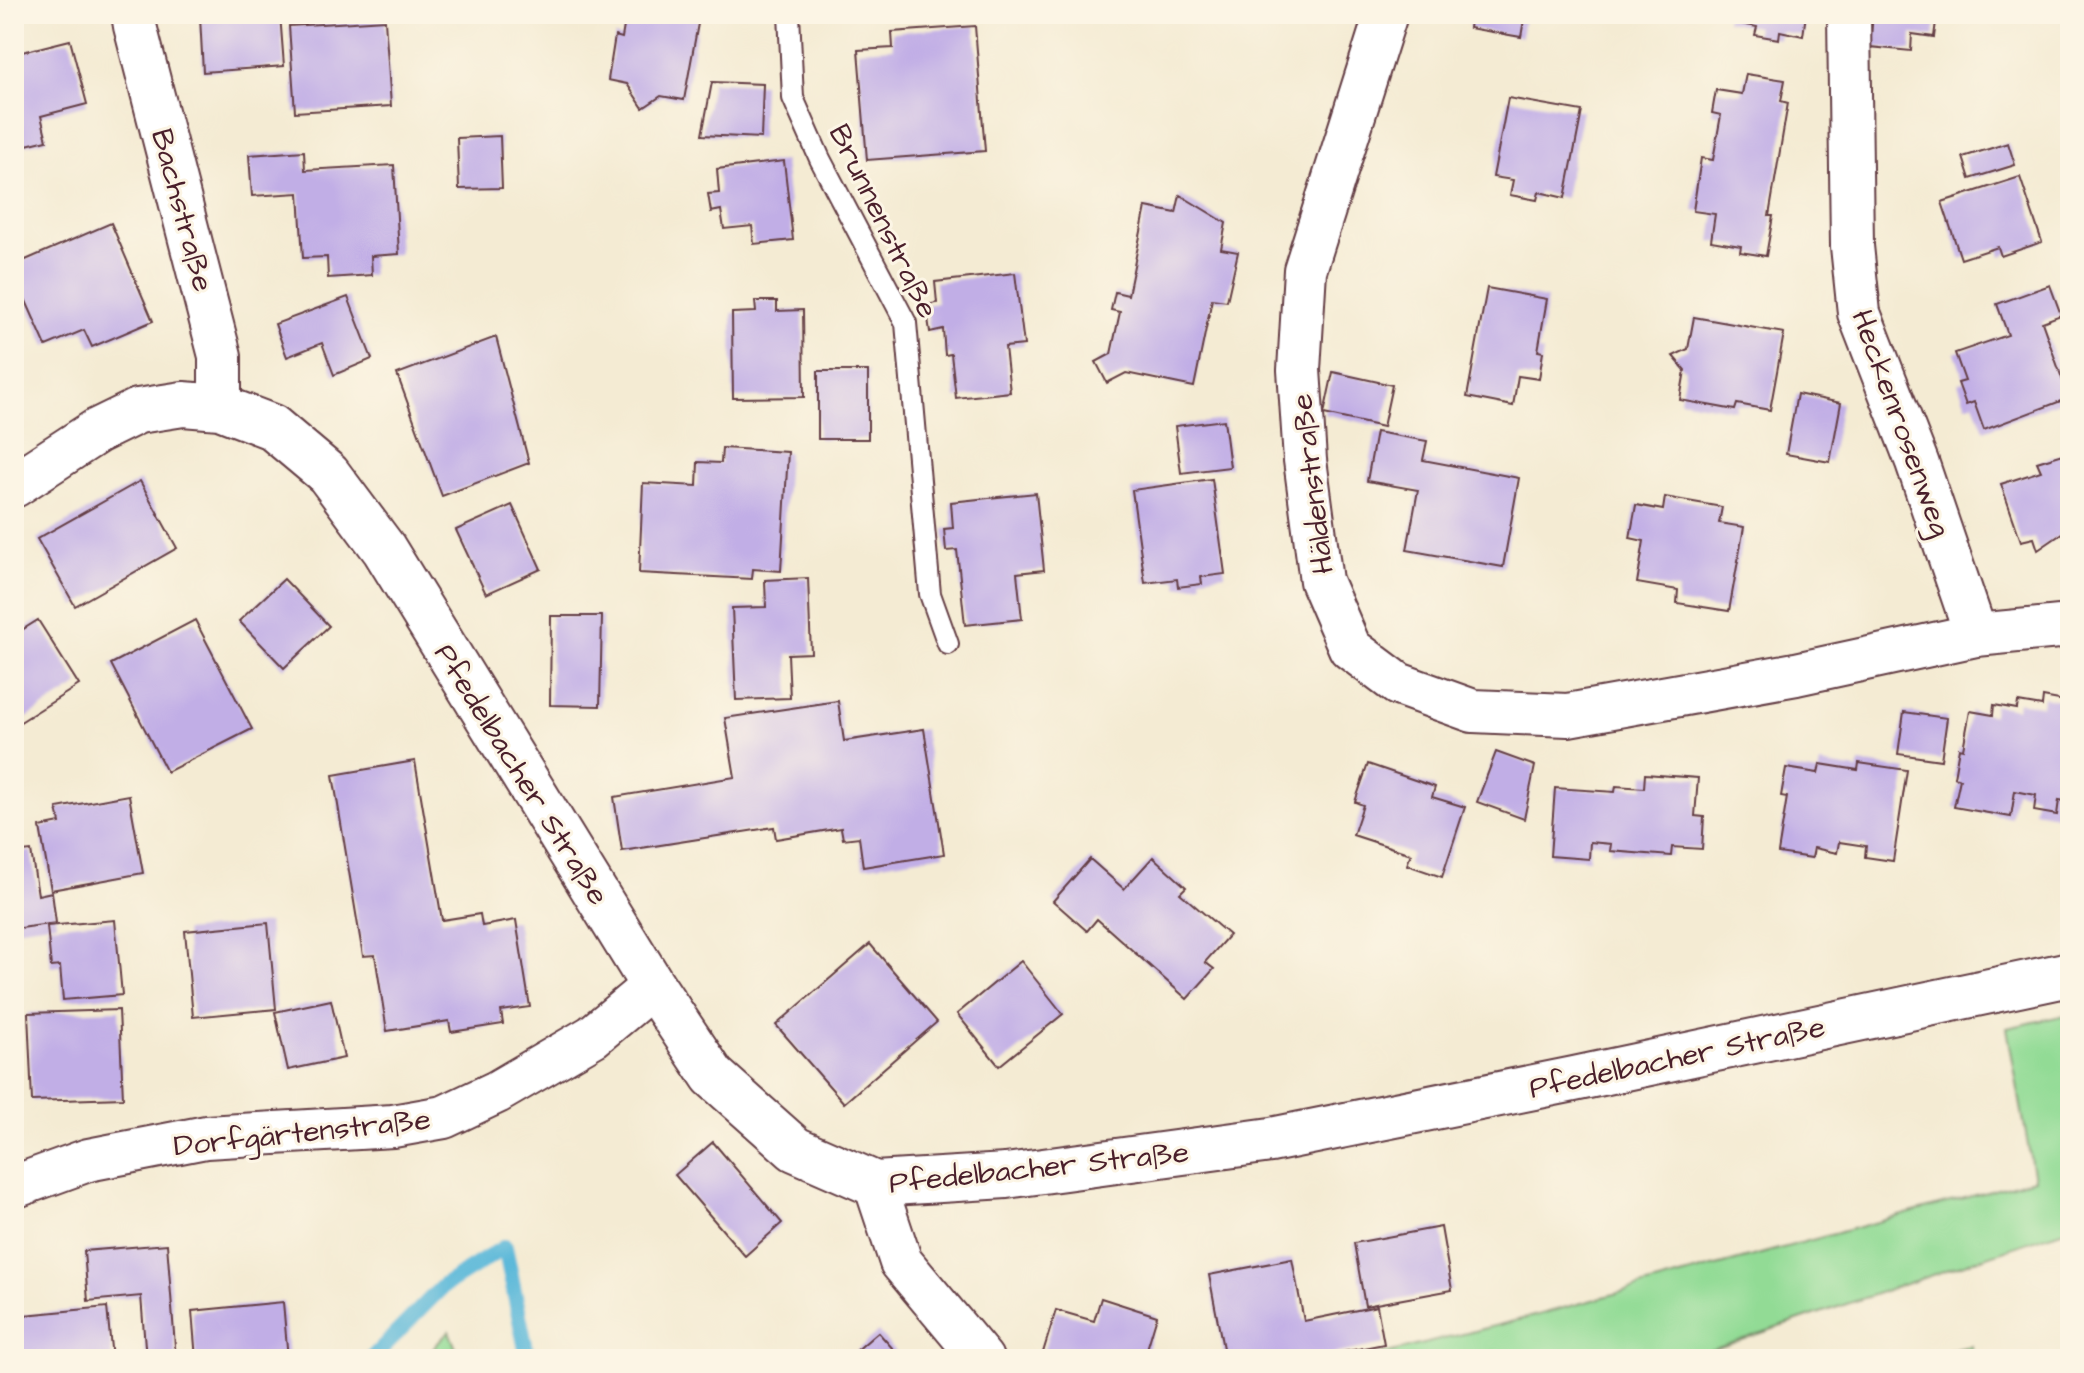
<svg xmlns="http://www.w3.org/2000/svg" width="2084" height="1373" font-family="'Architects Daughter',sans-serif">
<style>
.green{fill:#92db95;stroke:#6e7d60;stroke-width:2}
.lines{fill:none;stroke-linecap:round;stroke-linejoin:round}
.stream{stroke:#5ab8d9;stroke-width:16}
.building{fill:#c1aee6}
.service-casing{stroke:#643e44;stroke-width:24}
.minor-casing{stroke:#643e44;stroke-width:46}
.tertiary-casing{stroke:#643e44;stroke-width:48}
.service{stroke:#fff;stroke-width:20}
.minor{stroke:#fff;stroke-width:42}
.tertiary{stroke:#fff;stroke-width:44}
.labels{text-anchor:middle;stroke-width:6;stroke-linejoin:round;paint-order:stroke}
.street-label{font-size:30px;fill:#4a1f2b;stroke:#fcf5e5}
</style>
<rect width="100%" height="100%" fill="#fcf5e5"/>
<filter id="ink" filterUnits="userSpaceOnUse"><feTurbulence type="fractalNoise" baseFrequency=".0125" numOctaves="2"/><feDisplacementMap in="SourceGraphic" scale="16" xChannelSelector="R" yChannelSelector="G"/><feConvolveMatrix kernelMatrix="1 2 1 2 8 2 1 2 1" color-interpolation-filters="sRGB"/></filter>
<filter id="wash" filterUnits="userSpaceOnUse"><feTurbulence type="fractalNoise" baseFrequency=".006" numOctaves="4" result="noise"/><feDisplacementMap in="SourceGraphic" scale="32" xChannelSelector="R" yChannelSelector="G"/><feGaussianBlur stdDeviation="1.8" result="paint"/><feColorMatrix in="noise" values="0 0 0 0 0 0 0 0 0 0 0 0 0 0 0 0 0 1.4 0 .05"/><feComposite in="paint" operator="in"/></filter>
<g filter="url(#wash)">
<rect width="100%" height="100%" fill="#f4ebd3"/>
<!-- green -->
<g class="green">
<path d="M 2070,1014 L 2070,1228 L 1685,1359 L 1364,1359 L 1538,1315 L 2034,1179 L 2007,1028 Z"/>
<path d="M 449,1331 L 460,1359 L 423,1359 Z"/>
<path d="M 1971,1346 L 1975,1359 L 1907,1359 Z"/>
</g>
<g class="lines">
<!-- stream -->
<g class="stream">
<path d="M 14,39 L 15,38"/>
<path d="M 371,1359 L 443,1286 L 505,1247 L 528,1359"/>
</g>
</g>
<g id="blocks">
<!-- building -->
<g class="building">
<path d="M 237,14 L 280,14 L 284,66 L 203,72 L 200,17 Z"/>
<path d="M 626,14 L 678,14 L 699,18 L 684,100 L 661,96 L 643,108 L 627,84 L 608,80 L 615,36 L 622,38 Z"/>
<path d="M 1471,14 L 1525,14 L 1521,37 L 1469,28 Z"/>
<path d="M 1727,14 L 1806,14 L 1803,36 L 1780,31 L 1779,39 L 1755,35 L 1757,27 L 1726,21 Z"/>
<path d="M 1873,14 L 1937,14 L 1934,37 L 1912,34 L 1911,51 L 1870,47 Z"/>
<path d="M 385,20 L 391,106 L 295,112 L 289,26 Z"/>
<path d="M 975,26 L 985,151 L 867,160 L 858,50 L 893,48 L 892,32 Z"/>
<path d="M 70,40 L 87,104 L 41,116 L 47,140 L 14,148 L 14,54 Z"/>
<path d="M 1746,74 L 1785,80 L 1781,101 L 1788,103 L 1769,216 L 1773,216 L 1766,256 L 1740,252 L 1741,246 L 1711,241 L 1715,214 L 1693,211 L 1701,158 L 1713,160 L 1721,115 L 1712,113 L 1716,90 L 1742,94 Z"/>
<path d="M 712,82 L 763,84 L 761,138 L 702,135 Z"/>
<path d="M 1508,98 L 1582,111 L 1565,198 L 1539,192 L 1537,200 L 1510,195 L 1513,180 L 1493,177 Z"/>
<path d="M 500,136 L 502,188 L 459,189 L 457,138 Z"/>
<path d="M 2008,143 L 2015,165 L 1970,179 L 1963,157 Z"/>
<path d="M 304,151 L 305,170 L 394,165 L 399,254 L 371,256 L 372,275 L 328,278 L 327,257 L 303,258 L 299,193 L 252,196 L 249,155 Z"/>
<path d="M 784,161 L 793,240 L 754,244 L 752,226 L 724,229 L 721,210 L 711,212 L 708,194 L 719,193 L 717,169 Z"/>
<path d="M 2020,177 L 2042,242 L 2001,256 L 1998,247 L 1961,259 L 1942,202 Z"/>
<path d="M 1180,195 L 1226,223 L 1221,249 L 1238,252 L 1227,301 L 1212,299 L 1194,387 L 1126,373 L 1107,383 L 1096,362 L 1111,354 L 1120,312 L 1111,310 L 1115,292 L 1128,295 L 1146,207 L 1176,213 Z"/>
<path d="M 111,223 L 153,321 L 92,347 L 84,330 L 46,346 L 14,274 L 14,265 Z"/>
<path d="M 1015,273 L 1024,345 L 1005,347 L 1010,392 L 956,398 L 951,354 L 945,355 L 943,329 L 930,332 L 926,305 L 937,303 L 935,282 Z"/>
<path d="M 2050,285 L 2061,315 L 2042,322 L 2069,398 L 1984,430 L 1974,402 L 1966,405 L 1958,383 L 1965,381 L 1955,353 L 2008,335 L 1997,304 Z"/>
<path d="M 1487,288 L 1547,299 L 1538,351 L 1543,352 L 1539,379 L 1518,376 L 1513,406 L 1467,397 Z"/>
<path d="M 348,297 L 372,359 L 334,375 L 322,343 L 287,357 L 275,324 Z"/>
<path d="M 755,301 L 777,301 L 777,311 L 803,310 L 804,397 L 733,398 L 732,313 L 756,312 Z"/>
<path d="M 1694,317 L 1784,333 L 1770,410 L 1737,404 L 1735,410 L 1680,400 L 1685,370 L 1673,356 L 1688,349 Z"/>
<path d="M 496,337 L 529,463 L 442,496 L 397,374 Z"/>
<rect x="818" y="371" width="50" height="68"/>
<path d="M 1333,372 L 1392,385 L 1383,427 L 1324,414 Z"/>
<path d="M 1797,394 L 1841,403 L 1830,462 L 1786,454 Z"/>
<path d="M 1224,420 L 1230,467 L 1181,473 L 1175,426 Z"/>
<path d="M 1376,432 L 1427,441 L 1423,460 L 1519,478 L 1503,567 L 1407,550 L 1418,490 L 1367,481 Z"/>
<path d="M 722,448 L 788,452 L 781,571 L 753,569 L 752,579 L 639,573 L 643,483 L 697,486 L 698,462 L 721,463 Z"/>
<path d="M 2070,452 L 2070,528 L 2038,550 L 2034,538 L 2021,541 L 2001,484 L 2041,471 L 2037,462 Z"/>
<path d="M 1212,479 L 1225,574 L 1201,577 L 1202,584 L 1178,587 L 1177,579 L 1145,583 L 1132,490 Z"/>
<path d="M 140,481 L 177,548 L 75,606 L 37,539 Z"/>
<path d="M 1036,493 L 1044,570 L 1017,573 L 1022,619 L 965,625 L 957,550 L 946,551 L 944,529 L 953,528 L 951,502 Z"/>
<path d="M 1665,497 L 1722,507 L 1719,523 L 1744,527 L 1729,611 L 1677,603 L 1678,590 L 1637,583 L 1644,541 L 1630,538 L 1636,505 L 1663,510 Z"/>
<path d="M 512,505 L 541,569 L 486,594 L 456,530 Z"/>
<path d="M 808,578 L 811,653 L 788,654 L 790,698 L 736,700 L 732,608 L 766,607 L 765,580 Z"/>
<path d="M 284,579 L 329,626 L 284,668 L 239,621 Z"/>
<path d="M 551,616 L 602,616 L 600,706 L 550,705 Z"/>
<path d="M 38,620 L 79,685 L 14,726 L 14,635 Z"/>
<path d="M 195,620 L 252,729 L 167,772 L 111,664 Z"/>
<path d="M 2043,697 L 2070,702 L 2070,802 L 2059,800 L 2057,815 L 2034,811 L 2036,795 L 2015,791 L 2011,817 L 1954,807 L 1960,779 L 1954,777 L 1959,748 L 1963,749 L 1970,711 L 1993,715 L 1994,705 L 2017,709 L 2018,702 L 2042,706 Z"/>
<path d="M 838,701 L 844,741 L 924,729 L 944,854 L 863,867 L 859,837 L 843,839 L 841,828 L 776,839 L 774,827 L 622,851 L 614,797 L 735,777 L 725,718 Z"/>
<path d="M 1904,712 L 1947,718 L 1941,760 L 1898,754 Z"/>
<path d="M 1496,752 L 1535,766 L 1524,819 L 1477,802 Z"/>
<path d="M 415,761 L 442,920 L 480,914 L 482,926 L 516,920 L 530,1007 L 501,1011 L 503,1024 L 451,1032 L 449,1021 L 387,1031 L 375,955 L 363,956 L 333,775 Z"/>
<path d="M 1859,763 L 1907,770 L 1893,861 L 1865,857 L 1866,846 L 1839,842 L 1837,853 L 1814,848 L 1812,858 L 1778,853 L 1787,797 L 1781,796 L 1786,768 L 1818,773 L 1820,764 L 1858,770 Z"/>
<path d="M 1368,764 L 1435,787 L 1432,797 L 1465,807 L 1442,877 L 1407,865 L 1411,854 L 1353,835 L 1363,805 L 1355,802 Z"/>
<path d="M 1645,774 L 1698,778 L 1695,816 L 1704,817 L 1702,849 L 1672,847 L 1671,856 L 1610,851 L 1611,844 L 1590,842 L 1589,859 L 1550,856 L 1555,788 L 1615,792 L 1616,786 L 1644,788 Z"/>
<path d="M 129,795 L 143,873 L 51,890 L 40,827 L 60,823 L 57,808 Z"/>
<path d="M 31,851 L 38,895 L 52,892 L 56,923 L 14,929 L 14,853 Z"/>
<path d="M 1153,857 L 1186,887 L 1180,893 L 1229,935 L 1205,962 L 1214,969 L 1187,999 L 1097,919 L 1087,931 L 1053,901 L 1090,859 L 1124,889 Z"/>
<path d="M 115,920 L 122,995 L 63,1000 L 60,966 L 51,967 L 47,926 Z"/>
<path d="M 268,923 L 276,1009 L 193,1017 L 185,931 Z"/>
<path d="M 870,944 L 937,1022 L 844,1103 L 776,1025 Z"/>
<path d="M 1021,961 L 1063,1014 L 999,1066 L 957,1014 Z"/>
<path d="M 331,1000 L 344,1058 L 288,1070 L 275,1012 Z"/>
<path d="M 119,1010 L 123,1098 L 32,1101 L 28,1013 Z"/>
<path d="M 713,1142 L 782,1223 L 745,1256 L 675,1175 Z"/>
<path d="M 1441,1227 L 1452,1290 L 1365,1306 L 1354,1243 Z"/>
<path d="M 167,1244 L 176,1359 L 146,1359 L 141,1296 L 88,1301 L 84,1251 Z"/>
<path d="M 1292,1259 L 1304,1321 L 1377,1306 L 1384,1344 L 1308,1359 L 1225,1359 L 1209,1275 Z"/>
<path d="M 1101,1298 L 1157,1316 L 1144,1359 L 1041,1359 L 1056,1310 L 1094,1321 Z"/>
<path d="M 283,1302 L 288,1359 L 196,1359 L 192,1311 Z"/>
<path d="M 107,1307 L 112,1359 L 14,1359 L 14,1316 Z"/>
<path d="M 878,1332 L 902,1359 L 847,1359 Z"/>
</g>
</g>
</g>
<g filter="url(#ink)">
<use href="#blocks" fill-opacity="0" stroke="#643e44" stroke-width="2"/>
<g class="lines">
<defs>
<path id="service" d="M 789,14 L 793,98 L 820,159 L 906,323 L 930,594 L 948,644"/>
<g id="minor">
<path d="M 133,14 L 135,26 L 220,356 L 220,407"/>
<path d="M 1386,14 L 1305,270 L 1299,370 L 1305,460 L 1321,581 L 1350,648 L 1398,684 L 1473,711 L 1568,715 L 1796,674 L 1976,635 L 2070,626"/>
<path d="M 1849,14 L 1852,246 L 1859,313 L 1917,462 L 1976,635"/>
<path d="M 875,1184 L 901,1262 L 982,1359"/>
<path d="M 14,1187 L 88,1160 L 206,1137 L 393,1126 L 444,1117 L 497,1092 L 593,1036 L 653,986"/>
</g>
<path id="tertiary" d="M 14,485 L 97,431 L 138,411 L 183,404 L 220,407 L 272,427 L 328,474 L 384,549 L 653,986 L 713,1076 L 795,1149 L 875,1184 L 1006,1176 L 1271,1140 L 1574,1079 L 2070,974"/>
</defs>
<!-- service casing -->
<use href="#service" class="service-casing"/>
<!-- minor casing -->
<use href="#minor" class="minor-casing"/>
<!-- tertiary casing -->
<use href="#tertiary" class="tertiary-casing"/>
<!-- service -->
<use href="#service" class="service"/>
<!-- minor -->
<use href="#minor" class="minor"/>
<!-- tertiary -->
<use href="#tertiary" class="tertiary"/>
</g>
</g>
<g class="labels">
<!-- street labels -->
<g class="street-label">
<text transform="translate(183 210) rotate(75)" y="10">Bachstraße</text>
<text transform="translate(884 221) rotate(64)" y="10">Brunnenstraße</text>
<text transform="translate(1902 423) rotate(70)" y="10">Heckenrosenweg</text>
<text transform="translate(1312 484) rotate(-97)" y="10">Häldenstraße</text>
<text transform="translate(522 774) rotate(58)" y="10">Pfedelbacher Straße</text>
<text transform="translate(1677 1057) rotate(-12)" y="10">Pfedelbacher Straße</text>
<text transform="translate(302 1132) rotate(-6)" y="10">Dorfgärtenstraße</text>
<text transform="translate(1039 1167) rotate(-6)" y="10">Pfedelbacher Straße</text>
</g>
</g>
<!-- margin -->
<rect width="2084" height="1373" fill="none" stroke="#fcf5e5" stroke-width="48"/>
</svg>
